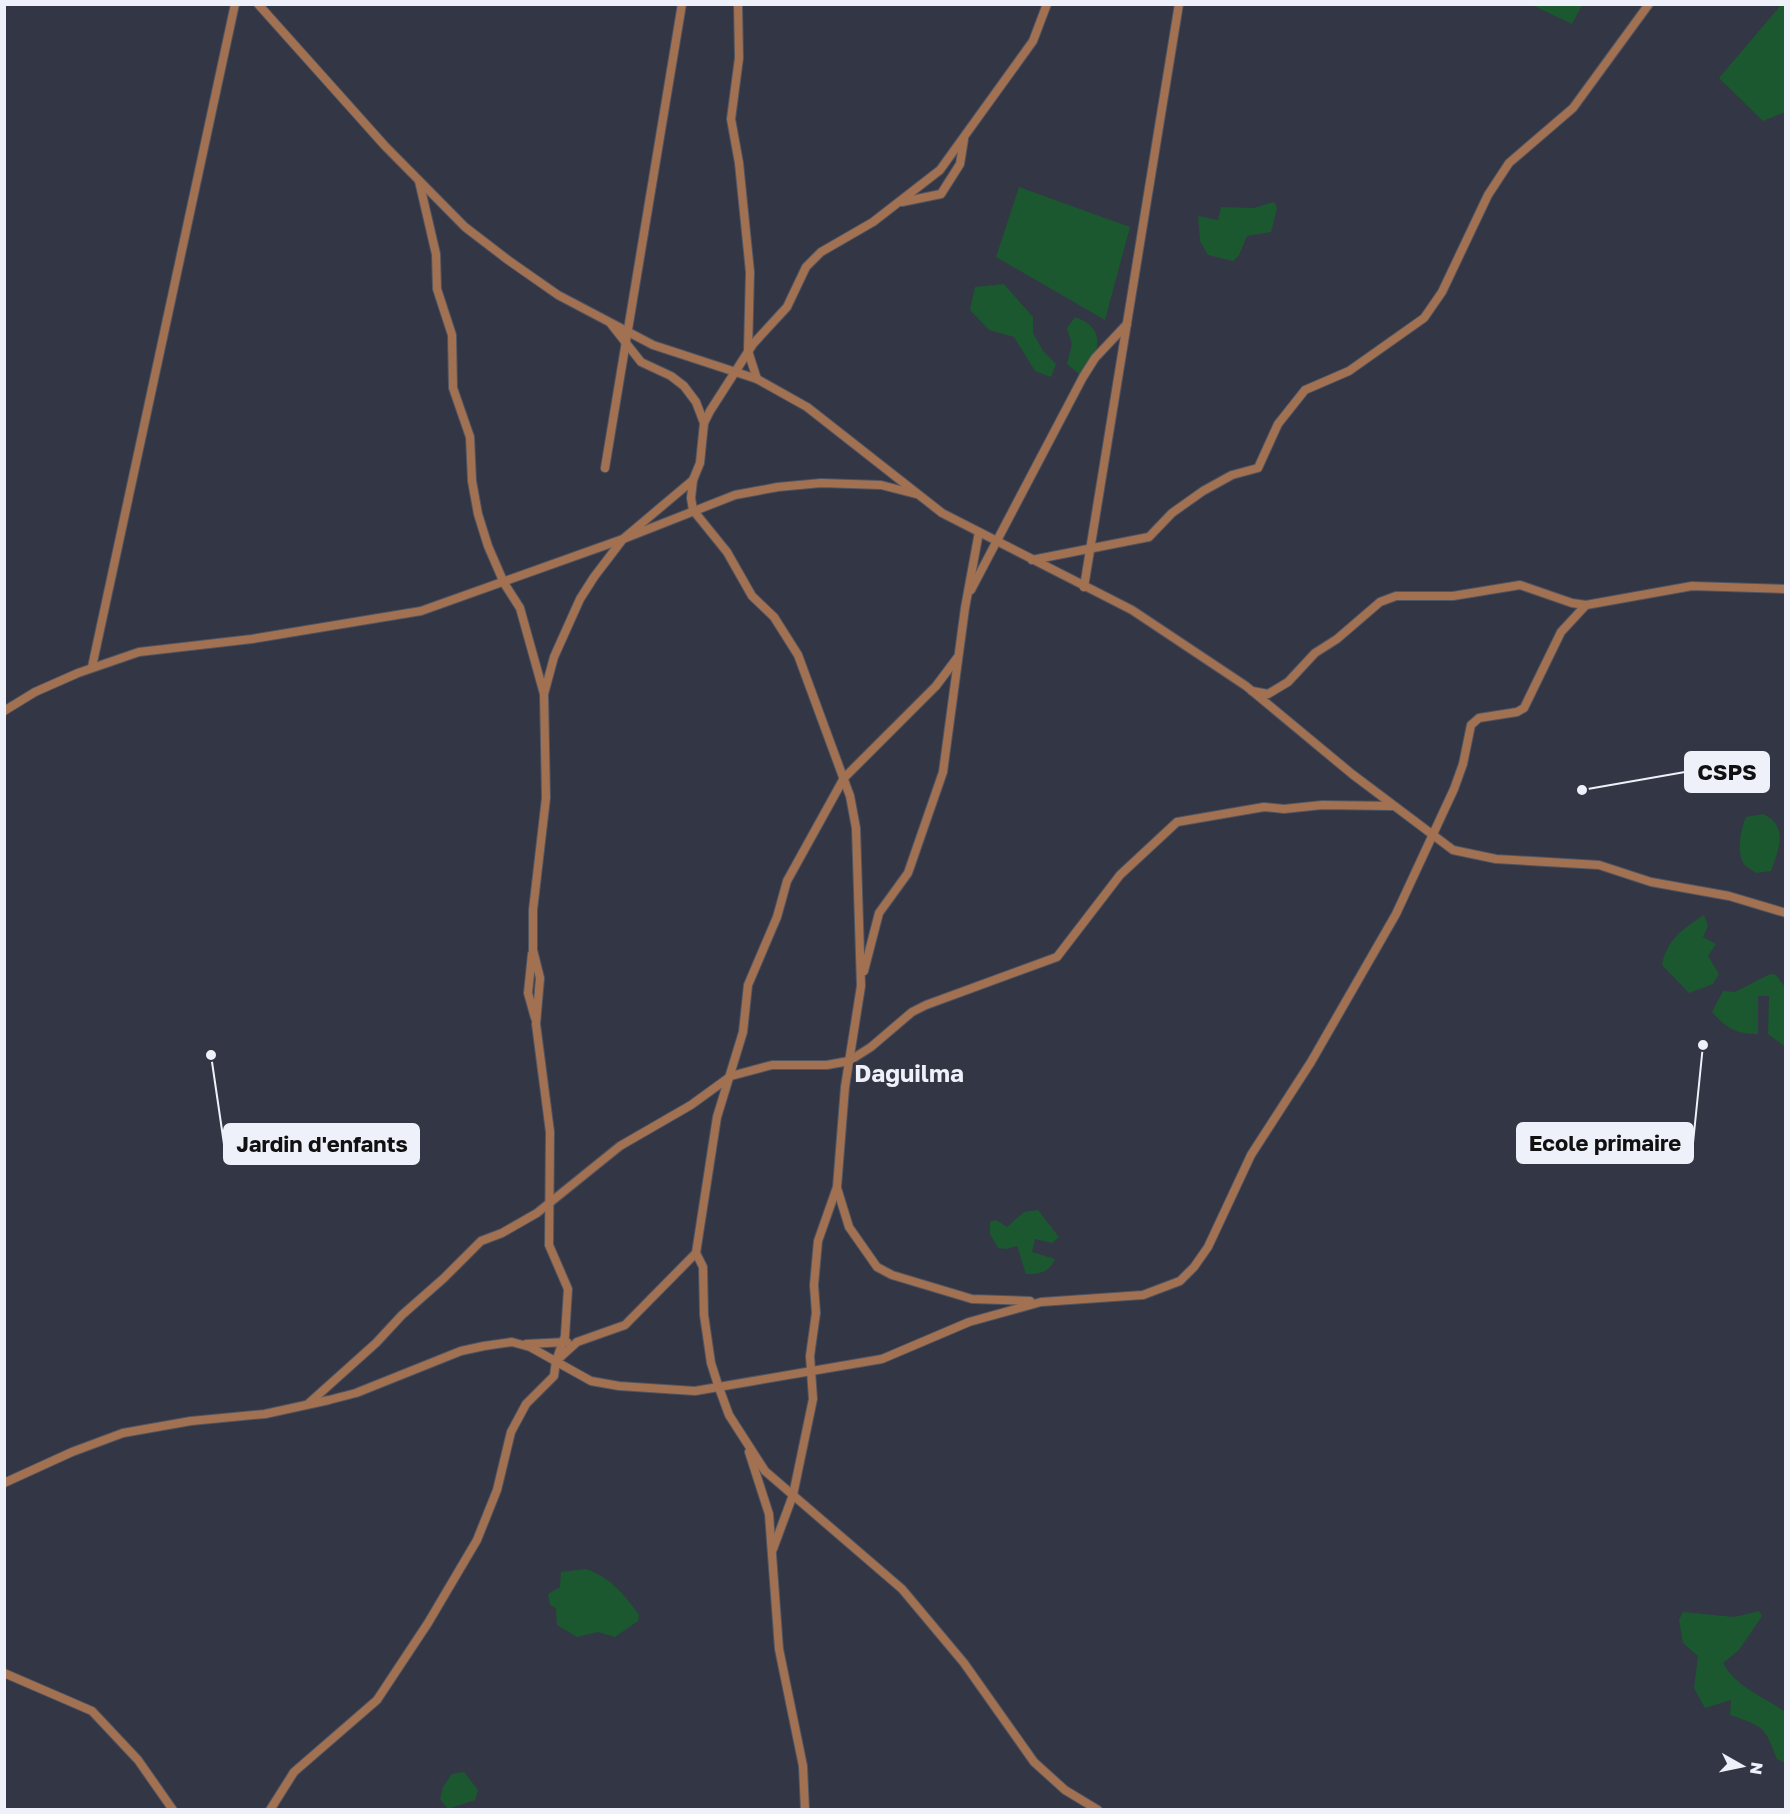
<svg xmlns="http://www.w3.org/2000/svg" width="1790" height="1814" font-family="'Golos Text',sans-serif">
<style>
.green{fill:#1b582f}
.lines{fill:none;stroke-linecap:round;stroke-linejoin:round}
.minor-casing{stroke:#515461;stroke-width:10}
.minor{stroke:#a27151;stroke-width:8}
.labels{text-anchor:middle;stroke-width:6;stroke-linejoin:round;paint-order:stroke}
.quarter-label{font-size:24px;font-weight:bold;fill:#eff1fa;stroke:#333644}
.leader{fill:none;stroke:#eff1fa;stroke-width:2}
.callout-dot{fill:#eff1fa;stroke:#333644;stroke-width:2}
.callout{fill:#eff1fa;stroke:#eff1fa;stroke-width:2}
.callout-label{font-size:22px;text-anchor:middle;font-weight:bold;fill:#111}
</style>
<rect width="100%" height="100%" fill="#333644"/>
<!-- green -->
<g class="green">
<path d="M 1532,5 L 1582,4 L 1582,5 L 1572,24 Z"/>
<path d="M 1781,5 L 1786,5 L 1785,112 L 1763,121 L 1719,78 Z"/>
<path d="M 1019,187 L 1130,227 L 1105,320 L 996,257 Z"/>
<path d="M 1274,202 L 1277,208 L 1271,232 L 1247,236 L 1239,255 L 1233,261 L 1208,255 L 1200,241 L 1198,216 L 1218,220 L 1221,207 L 1254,208 Z"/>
<path d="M 1004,284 L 1033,317 L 1033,333 L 1043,351 L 1056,364 L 1051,377 L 1035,371 L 1014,337 L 989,330 L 970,310 L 975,287 Z"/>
<path d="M 1075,317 C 1109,329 1098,353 1083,377 L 1067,364 L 1072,344 L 1067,328 Z"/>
<path d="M 1763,814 C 1789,826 1779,849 1771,871 L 1756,873 C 1753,870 1747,868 1744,864 C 1736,854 1741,827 1746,817 Z"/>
<path d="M 1704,915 L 1708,926 L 1703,937 L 1716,944 L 1708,956 L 1719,974 L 1713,984 L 1689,993 L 1662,965 C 1667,939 1683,929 1704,915 Z"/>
<path d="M 1770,974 L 1776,975 L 1785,987 L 1784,1046 L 1768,1034 L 1769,996 L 1758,996 L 1758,1034 C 1736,1034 1726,1028 1712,1012 L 1723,991 L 1735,992 Z"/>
<path d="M 1038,1210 L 1059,1237 L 1052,1243 L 1035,1239 L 1032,1252 L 1055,1259 C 1049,1273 1039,1274 1026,1274 L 1017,1246 L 1006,1249 L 998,1248 L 990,1234 L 990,1222 L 996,1220 L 1007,1227 L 1024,1212 Z"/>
<path d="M 586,1569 C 610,1577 624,1594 639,1615 L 638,1621 L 615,1637 L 598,1632 L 577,1637 L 557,1625 L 556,1608 L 550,1605 L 548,1594 L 560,1587 L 561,1572 Z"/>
<path d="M 1759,1611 L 1762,1616 L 1739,1650 L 1723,1663 C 1738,1689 1762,1695 1785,1712 L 1785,1763 L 1777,1759 C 1764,1726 1765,1727 1730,1715 L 1731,1700 L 1705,1708 L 1694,1688 L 1698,1656 L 1683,1643 L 1679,1620 L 1683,1612 L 1734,1617 Z"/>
<path d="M 464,1772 L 478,1790 L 475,1800 L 448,1809 L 440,1799 L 443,1787 L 452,1774 Z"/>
</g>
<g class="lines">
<defs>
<g id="minor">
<path d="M 258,4 L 385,146 L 465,227 L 508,260 L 558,295 L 653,345 L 757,379 L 807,407 L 942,513 L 1132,610 L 1246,686 L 1352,774 L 1453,850 L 1496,859 L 1599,865 L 1651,882 L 1729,896 L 1786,913"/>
<path d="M 738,4 L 739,58 L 731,119 L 739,163 L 750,272 L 748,351 L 757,379"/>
<path d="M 419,181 L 436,254 L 437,289 L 452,335 L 453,388 L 470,437 L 472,481 L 478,514 L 488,546 L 504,583 L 520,608 L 544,694"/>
<path d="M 902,202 L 941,194 L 960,164 L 964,139"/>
<path d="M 611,324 L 641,362 L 671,376 L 684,386 L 696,402 L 704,423"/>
<path d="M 605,468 L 682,4"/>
<path d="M 693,480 L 691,498 L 693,510 L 727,552 L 752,596 L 774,617 L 798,655 L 850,796 L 856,828 L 861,986 L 845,1087 L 837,1187 L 818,1241 L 814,1285 L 816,1313 L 810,1356 L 813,1399 L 793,1495 L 773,1549"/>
<path d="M 1032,560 L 1149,537 L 1172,513 L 1203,491 L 1232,475 L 1258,468 L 1278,424 L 1305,390 L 1349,371 L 1424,318 L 1442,292 L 1488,195 L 1509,163 L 1573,108 L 1649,4"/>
<path d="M 1084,587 L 1179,4"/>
<path d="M 971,590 L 1083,377 L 1095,358 L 1127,324"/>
<path d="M 92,667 L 235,4"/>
<path d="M 1252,691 L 1268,694 L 1288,682 L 1315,653 L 1337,639 L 1380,602 L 1396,596 L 1453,596 L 1520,585 L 1572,603 L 1586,605 L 1692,586 L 1786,589"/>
<path d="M 4,711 L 35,692 L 78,673 L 139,652 L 252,639 L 421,611 L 623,539 L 735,495 L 778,487 L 821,483 L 881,485 L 916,494"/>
<path d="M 532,954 L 528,993 L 535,1018"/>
<path d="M 864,971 L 879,913 L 908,873 L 943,772 L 965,608 L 979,532"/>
<path d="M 837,1188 L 849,1227 L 877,1267 L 892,1275 L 972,1299 L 1030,1301"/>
<path d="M 696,1253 L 703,1267 L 704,1315 L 711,1363 L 718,1385 L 729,1415 L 765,1471 L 902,1589 L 964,1663 L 1034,1762 L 1065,1790 L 1098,1810"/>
<path d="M 526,1344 L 567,1342"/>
<path d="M 556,1361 L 565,1336 L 568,1289 L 549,1245 L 550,1132 L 536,1024 L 540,978 L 533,950 L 533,910 L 546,798 L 544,694 L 554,657 L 580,599 L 594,577 L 623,539 L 693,480 L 700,463 L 704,423 L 710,411 L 753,344 L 787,307 L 806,267 L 821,252 L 873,222 L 940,170 L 1033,41 L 1047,4"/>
<path d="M 308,1404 L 376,1343 L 402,1315 L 444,1278 L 481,1241 L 502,1233 L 537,1213 L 620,1146 L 691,1105 L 731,1076 L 772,1065 L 827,1065 L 849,1061 L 871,1047 L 912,1012 L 926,1005 L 1057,957 L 1120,875 L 1177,822 L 1264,807 L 1284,809 L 1322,805 L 1393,806"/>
<path d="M 749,1452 L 769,1514 L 779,1649 L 803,1766 L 805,1810"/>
<path d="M 4,1483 L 72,1452 L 123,1433 L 191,1421 L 265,1414 L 329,1400 L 356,1393 L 461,1351 L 484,1346 L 512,1342 L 530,1347 L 591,1381 L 619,1386 L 695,1391 L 882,1359 L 969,1322 L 1041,1302 L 1143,1295 L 1180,1281 L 1194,1267 L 1208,1247 L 1251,1155 L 1311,1062 L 1396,914 L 1454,789 L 1463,764 L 1471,725 L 1479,718 L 1517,712 L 1524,708 L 1561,632 L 1586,605"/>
<path d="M 4,1673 L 92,1711 L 138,1760 L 173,1810"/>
<path d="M 270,1810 L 294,1772 L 377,1700 L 428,1623 L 477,1540 L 497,1490 L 511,1432 L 526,1404 L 554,1376 L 556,1361 L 577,1342 L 625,1325 L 696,1253 L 717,1117 L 743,1032 L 748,985 L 777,917 L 787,881 L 844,778 L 936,686 L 957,658"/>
</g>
</defs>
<!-- minor casing -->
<use href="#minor" class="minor-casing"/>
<!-- minor -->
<use href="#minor" class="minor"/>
</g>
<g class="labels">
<!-- quarter labels -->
<g class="quarter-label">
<text x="909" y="1082">Daguilma</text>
</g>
</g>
<!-- callouts -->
<path class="leader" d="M1582 790L1685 772M1703 1045L1693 1143M211 1055L224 1144"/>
<g class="callout-dot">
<circle cx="1582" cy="790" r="6"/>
<circle cx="1703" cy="1045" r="6"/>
<circle cx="211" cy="1055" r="6"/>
</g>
<g class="callout">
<rect x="1685" y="752" width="84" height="40" rx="6"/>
<rect x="1517" y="1123" width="176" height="40" rx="6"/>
<rect x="224" y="1124" width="195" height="40" rx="6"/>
</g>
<g class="callout-label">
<text x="1727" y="780">CSPS</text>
<text x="1605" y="1151">Ecole primaire</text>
<text x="322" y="1152">Jardin d'enfants</text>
</g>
<!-- border -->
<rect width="1790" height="1814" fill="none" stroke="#eff1fa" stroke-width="12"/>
<!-- north arrow -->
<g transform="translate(1742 1766) rotate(99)" stroke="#333644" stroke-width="4.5" paint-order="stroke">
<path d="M0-4.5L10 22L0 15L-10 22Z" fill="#eff1fa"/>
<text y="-9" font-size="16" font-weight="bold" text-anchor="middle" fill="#eff1fa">N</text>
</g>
</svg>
